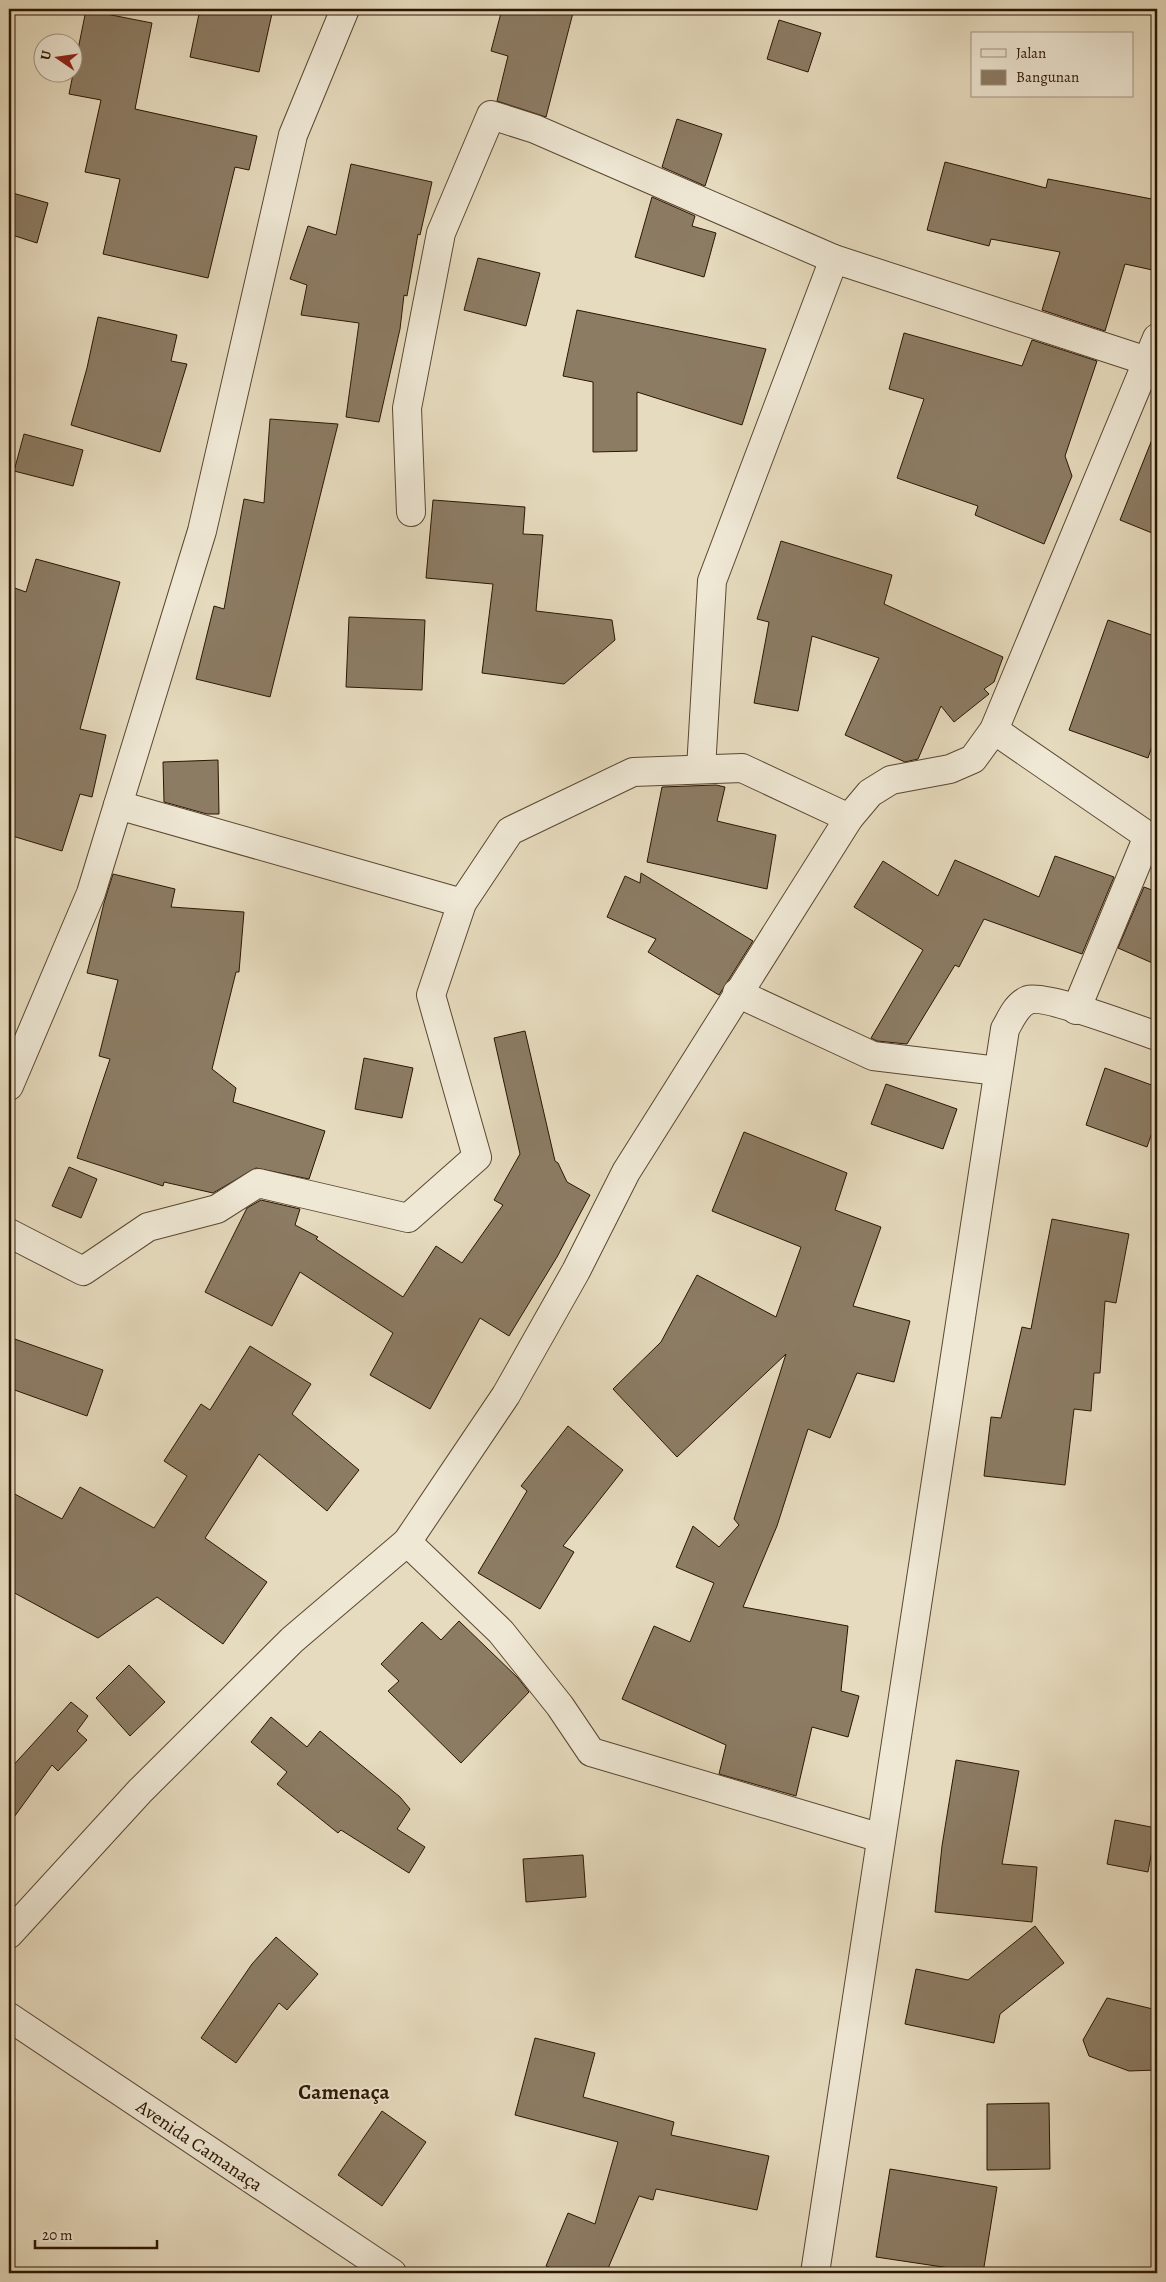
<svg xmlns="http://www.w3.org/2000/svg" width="1166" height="2282" font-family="Alegreya,serif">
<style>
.building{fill:#8c7c64;stroke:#2b1602}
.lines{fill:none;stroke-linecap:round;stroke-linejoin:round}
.street-casing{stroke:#5a4731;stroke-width:30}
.street{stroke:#efe8d5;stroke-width:28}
.labels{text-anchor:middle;stroke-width:4;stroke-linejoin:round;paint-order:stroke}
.street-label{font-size:19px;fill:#2b1602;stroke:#efe8d5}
.quarter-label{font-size:21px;font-weight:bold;fill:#2b1602;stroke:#efe8d5}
</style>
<rect width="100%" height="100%" fill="#e6dbbe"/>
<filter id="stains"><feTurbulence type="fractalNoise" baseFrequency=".004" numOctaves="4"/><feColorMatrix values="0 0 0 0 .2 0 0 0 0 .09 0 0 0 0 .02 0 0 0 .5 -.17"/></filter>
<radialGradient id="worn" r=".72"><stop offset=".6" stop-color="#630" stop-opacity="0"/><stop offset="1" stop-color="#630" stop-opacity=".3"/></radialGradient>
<!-- building -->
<g class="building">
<path d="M 200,9 L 273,9 L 259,72 L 190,57 Z"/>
<path d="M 502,9 L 574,9 L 546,117 L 497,101 L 508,56 L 491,51 Z"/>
<path d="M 86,10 L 152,23 L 135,109 L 257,136 L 249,170 L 235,167 L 208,278 L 103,254 L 120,179 L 85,172 L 101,100 L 69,94 Z"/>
<path d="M 779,20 L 821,33 L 808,72 L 767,59 Z"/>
<path d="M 677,119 L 722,134 L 705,186 L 662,167 Z"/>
<path d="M 945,162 L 1046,188 L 1048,179 L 1157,200 L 1157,271 L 1125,264 L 1105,331 L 1042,310 L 1060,252 L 991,239 L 989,246 L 927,230 Z"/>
<path d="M 351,164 L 432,182 L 420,235 L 418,234 L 407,296 L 404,295 L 400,329 L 379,422 L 346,417 L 359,323 L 301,315 L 307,285 L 290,279 L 308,226 L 336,235 Z"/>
<path d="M 9,192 L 48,203 L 37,243 L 9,234 Z"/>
<path d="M 652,197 L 695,216 L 692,226 L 716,233 L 704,277 L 635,257 Z"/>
<path d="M 478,258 L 540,273 L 526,326 L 464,310 Z"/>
<path d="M 577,310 L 766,349 L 742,425 L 637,392 L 637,451 L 593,452 L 593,382 L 563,376 Z"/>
<path d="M 98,317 L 177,335 L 171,361 L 187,364 L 160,452 L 71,425 L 87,368 Z"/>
<path d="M 904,333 L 1022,366 L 1032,340 L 1097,361 L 1065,456 L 1072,476 L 1044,544 L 975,515 L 978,506 L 897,478 L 924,399 L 889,389 Z"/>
<path d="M 270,419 L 338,424 L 270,697 L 196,679 L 214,606 L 224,609 L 244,499 L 264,503 Z"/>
<path d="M 1155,432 L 1157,432 L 1157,535 L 1120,520 Z"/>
<path d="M 24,434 L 83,450 L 73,486 L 14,471 Z"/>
<path d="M 433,500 L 525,507 L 523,534 L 543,535 L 536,611 L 612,620 L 615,640 L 564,684 L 482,673 L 493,584 L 426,578 Z"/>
<path d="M 781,541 L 892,575 L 884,604 L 1003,657 L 994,682 L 984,689 L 989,694 L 954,722 L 941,706 L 918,759 L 905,762 L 845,735 L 879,658 L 812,636 L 798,711 L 754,703 L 769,622 L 757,619 Z"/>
<path d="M 36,559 L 120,582 L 80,729 L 106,735 L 92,797 L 80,794 L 62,851 L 9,835 L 9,586 L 26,592 Z"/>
<path d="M 349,617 L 425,620 L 422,690 L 346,687 Z"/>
<path d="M 1108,620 L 1157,637 L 1157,731 L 1148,758 L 1069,730 Z"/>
<path d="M 218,760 L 219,814 L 207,814 L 164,802 L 163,762 Z"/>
<path d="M 716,785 L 725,787 L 717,821 L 776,835 L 767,889 L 647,862 L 662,787 Z"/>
<path d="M 1055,856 L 1114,877 L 1082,954 L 984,919 L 959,967 L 955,965 L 907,1044 L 877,1041 L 871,1038 L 923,950 L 854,907 L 883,861 L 938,896 L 955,860 L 1039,897 Z"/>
<path d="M 641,873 L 753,941 L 719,995 L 648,952 L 656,939 L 607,917 L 625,876 L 640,883 Z"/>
<path d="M 113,874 L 175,889 L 171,907 L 244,912 L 239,972 L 236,972 L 212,1069 L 236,1088 L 233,1102 L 325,1131 L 309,1179 L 256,1168 L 213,1193 L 164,1182 L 163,1186 L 77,1158 L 110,1059 L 99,1056 L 118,980 L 87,973 L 104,903 Z"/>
<path d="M 1144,887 L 1157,892 L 1157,965 L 1118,948 Z"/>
<path d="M 525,1031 L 555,1161 L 558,1163 L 567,1182 L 590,1195 L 557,1257 L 509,1336 L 480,1318 L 430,1409 L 370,1375 L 393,1333 L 300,1272 L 272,1326 L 205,1292 L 247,1208 L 261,1200 L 300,1209 L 295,1225 L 318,1237 L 316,1239 L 403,1297 L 436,1246 L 462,1263 L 503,1205 L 494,1200 L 520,1154 L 494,1038 Z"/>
<path d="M 364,1058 L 413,1068 L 402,1118 L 355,1109 Z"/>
<path d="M 1105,1068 L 1157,1087 L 1157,1118 L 1147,1147 L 1086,1125 Z"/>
<path d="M 886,1084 L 957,1109 L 943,1149 L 871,1124 Z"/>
<path d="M 744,1132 L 847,1173 L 835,1210 L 881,1227 L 853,1306 L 910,1321 L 894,1382 L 857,1373 L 830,1438 L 808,1429 L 777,1526 L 743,1607 L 848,1626 L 841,1691 L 859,1696 L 848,1737 L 812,1727 L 796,1796 L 719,1774 L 726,1745 L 622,1699 L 654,1626 L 690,1642 L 714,1583 L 676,1567 L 693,1526 L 719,1547 L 739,1525 L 734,1519 L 786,1354 L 677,1457 L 613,1389 L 661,1342 L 697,1275 L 776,1317 L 801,1247 L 712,1211 Z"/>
<path d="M 69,1167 L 97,1179 L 81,1218 L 52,1206 Z"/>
<path d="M 1052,1219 L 1129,1234 L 1116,1303 L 1105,1301 L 1100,1373 L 1094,1373 L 1091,1411 L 1074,1409 L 1065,1485 L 984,1476 L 991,1417 L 1001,1418 L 1022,1327 L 1031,1329 Z"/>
<path d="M 9,1337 L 103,1370 L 87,1416 L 9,1388 Z"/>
<path d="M 250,1346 L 311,1384 L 292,1414 L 359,1470 L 327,1511 L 259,1454 L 205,1538 L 267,1582 L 223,1644 L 157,1597 L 98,1638 L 9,1590 L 9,1491 L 62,1519 L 80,1487 L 154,1528 L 187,1476 L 164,1461 L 201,1404 L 210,1410 Z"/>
<path d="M 568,1426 L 623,1470 L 563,1546 L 574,1552 L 540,1609 L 478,1573 L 527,1491 L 521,1486 Z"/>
<path d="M 459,1621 L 518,1678 L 529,1692 L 461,1763 L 388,1691 L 399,1681 L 381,1664 L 422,1622 L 441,1640 Z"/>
<path d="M 129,1665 L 165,1702 L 130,1736 L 96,1698 Z"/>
<path d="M 71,1702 L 88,1716 L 77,1731 L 87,1740 L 58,1771 L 52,1765 L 9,1824 L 9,1770 Z"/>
<path d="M 271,1717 L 307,1747 L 320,1731 L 400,1797 L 410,1809 L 397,1829 L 425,1847 L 409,1873 L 341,1830 L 338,1833 L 277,1784 L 287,1772 L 251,1742 Z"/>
<path d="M 956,1760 L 1019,1771 L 1002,1864 L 1037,1867 L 1032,1922 L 935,1912 L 942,1846 Z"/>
<path d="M 1115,1820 L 1156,1828 L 1148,1872 L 1107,1864 Z"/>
<path d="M 583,1855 L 586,1897 L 526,1902 L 523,1859 Z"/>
<path d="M 1035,1926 L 1064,1963 L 1000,2014 L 994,2043 L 905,2024 L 916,1969 L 968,1980 Z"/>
<path d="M 276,1937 L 318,1974 L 287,2010 L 279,2003 L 236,2063 L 201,2038 L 252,1964 Z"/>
<path d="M 1107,1998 L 1157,2010 L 1157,2070 L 1129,2071 L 1089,2056 L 1083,2040 Z"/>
<path d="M 535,2038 L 595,2053 L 583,2097 L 674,2122 L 671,2135 L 769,2156 L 757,2210 L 656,2189 L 653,2200 L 639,2196 L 606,2273 L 563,2273 L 546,2266 L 568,2213 L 595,2224 L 618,2142 L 515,2115 Z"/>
<path d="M 1049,2103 L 1050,2169 L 987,2170 L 987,2104 Z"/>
<path d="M 382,2111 L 426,2142 L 382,2206 L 338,2175 Z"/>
<path d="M 890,2169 L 997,2187 L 983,2273 L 876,2257 Z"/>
</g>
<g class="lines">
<defs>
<g id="street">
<path d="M 411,512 L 407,408 L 441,233 L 491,115 L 535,129 L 834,259 L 1147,361"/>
<path d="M 994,730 L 1148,836 L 1076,1010"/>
<path d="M 701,769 L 712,581 L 834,259"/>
<path d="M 118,805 L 462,903"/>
<path d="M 737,993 L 873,1056 L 998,1071"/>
<path d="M 9,1086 L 91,893 L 202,531 L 293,135 L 345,9"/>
<path d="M 9,1233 L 83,1271 L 148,1227 L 217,1209 L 258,1183 L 408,1218 L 477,1157 L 431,995 L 462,903 L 510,831 L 633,772 L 742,768 L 849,818"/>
<path d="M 407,1542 L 501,1632 L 560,1706 L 591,1752 L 881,1838"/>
<path d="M 9,1934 L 140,1791 L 292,1640 L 407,1542 L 506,1395 L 576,1271 L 626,1172 L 849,818 L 870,793 L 891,780 L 950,769 L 973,759 L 994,730 L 1157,338"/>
<path d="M 9,2017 L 392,2273"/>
<path d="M 815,2273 L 1005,1029 C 1011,1019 1016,1005 1028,1000 C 1045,994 1136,1029 1157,1036"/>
</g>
</defs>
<!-- street casing -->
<use href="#street" class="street-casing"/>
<!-- street -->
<use href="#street" class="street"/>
</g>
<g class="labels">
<!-- street labels -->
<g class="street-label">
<text transform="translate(200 2145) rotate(34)" y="7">Avenida Camanaça</text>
</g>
<!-- quarter labels -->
<g class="quarter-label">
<text x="344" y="2099">Camenaça</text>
</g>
</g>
<!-- margin -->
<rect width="1166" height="2282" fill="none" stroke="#e6dbbe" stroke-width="30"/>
<rect x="10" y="10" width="1146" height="2262" fill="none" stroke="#2b1602" stroke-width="2.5"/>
<rect x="15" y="15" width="1136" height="2252" fill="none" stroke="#2b1602"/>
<!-- legend -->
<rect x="971" y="32" width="162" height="65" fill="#efe8d5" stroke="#a19481"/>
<rect x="981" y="49" width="25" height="8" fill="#efe8d5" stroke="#a19481"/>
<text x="1016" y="58" font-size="15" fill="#2b1602">Jalan</text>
<rect x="981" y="70" width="25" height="15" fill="#8c7c64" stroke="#a19481"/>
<text x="1016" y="82" font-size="15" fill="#2b1602">Bangunan</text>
<!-- north arrow -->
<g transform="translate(58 58) rotate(283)"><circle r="24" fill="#efe8d5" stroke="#a19481"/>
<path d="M0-4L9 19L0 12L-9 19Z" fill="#8f2418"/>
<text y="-8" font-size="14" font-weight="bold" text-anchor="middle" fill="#2b1602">U</text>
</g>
<!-- scale -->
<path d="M35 2240v8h122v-8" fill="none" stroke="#2b1602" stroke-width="2.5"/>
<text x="42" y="2240" font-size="15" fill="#2b1602" stroke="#efe8d5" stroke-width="4" paint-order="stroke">20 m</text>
<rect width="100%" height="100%" filter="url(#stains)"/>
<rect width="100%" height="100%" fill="url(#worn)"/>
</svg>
